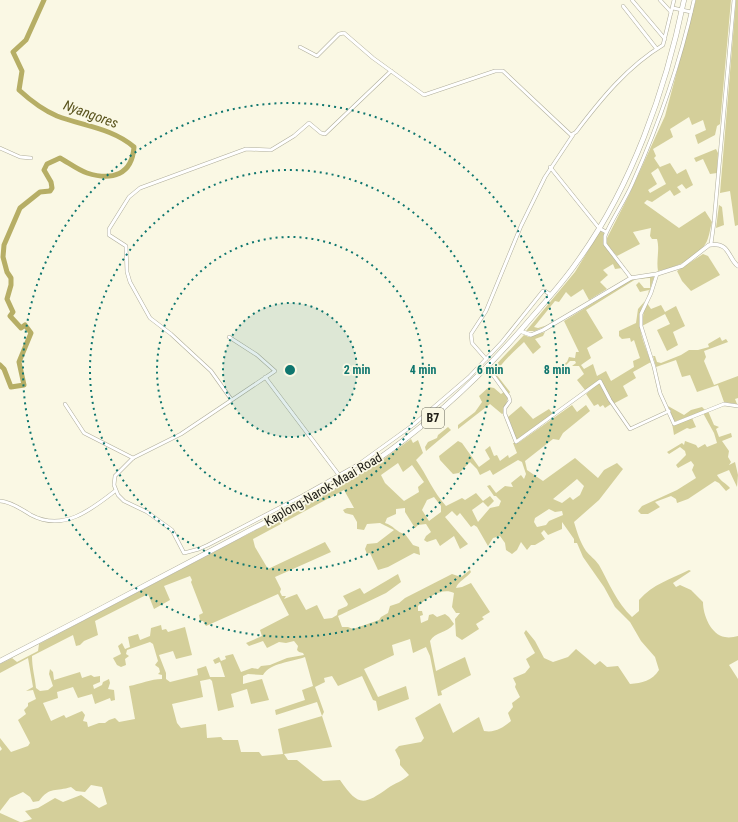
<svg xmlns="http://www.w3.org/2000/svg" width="738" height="822" font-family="'Roboto Condensed',sans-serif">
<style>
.green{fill:#d4cf9a;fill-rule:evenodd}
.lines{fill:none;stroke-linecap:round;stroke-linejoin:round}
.river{stroke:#b6ae65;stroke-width:5}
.minor-casing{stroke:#afad9b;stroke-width:4}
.tertiary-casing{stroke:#afad9b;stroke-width:4.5}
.trunk-casing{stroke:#afad9b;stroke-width:5.5}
.minor{stroke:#fff;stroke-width:3}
.tertiary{stroke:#fff;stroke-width:3.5}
.trunk{stroke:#fff;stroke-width:4.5}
.ring{fill:none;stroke:#0f766e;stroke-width:2;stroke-dasharray:2 4}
.labels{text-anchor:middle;stroke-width:3.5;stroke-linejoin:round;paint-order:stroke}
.shield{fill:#faf8e4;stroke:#636257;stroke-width:1}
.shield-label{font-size:12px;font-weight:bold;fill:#22211a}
.street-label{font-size:13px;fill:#22211a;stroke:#faf8e4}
.water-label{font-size:14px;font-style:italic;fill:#58521b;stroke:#faf8e4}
.centre{fill:#0f766e;stroke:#faf8e4;stroke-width:2}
.ring-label{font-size:12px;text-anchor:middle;font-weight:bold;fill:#0f766e;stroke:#faf8e4;stroke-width:3.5;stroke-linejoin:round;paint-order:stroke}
</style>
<rect width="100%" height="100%" fill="#faf8e4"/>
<!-- green -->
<g class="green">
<path d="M 696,0 L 731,0 L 720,124 L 717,126 L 715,135 L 698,144 L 695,135 L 706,130 L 703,120 L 692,125 L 689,117 L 670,129 L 673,137 L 653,149 L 656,156 L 654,158 L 660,167 L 670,163 L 677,174 L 686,169 L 693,185 L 686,189 L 682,184 L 677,187 L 681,192 L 674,196 L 670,190 L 652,202 L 647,200 L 644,203 L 679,228 L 705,211 L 712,222 C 710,229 709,238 706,243 C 696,260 676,267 658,271 C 656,259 660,250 657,239 L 652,239 L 650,236 L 651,228 L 633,232 L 640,244 L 617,256 L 606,244 L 606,240 L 629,195 L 665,116 ZM 658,168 L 666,184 L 650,193 L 648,190 L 657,184 L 651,173 Z"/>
<path d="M 736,0 L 738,0 L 738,225 L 735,226 L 730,191 L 720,193 Z"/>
<path d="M 716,149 L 718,153 L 717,173 L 710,174 L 703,159 L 696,162 L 694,158 Z"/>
<path d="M 719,205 L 722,207 L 724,225 L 716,228 Z"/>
<path d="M 600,231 L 604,233 L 603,239 L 604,245 L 622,268 L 615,269 L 613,264 L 603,270 L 608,275 L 600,282 L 607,289 L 589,300 L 583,289 L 571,297 L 566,292 L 559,302 L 555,301 L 534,327 L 538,328 L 548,325 L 535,331 L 526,331 L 575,272 Z"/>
<path d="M 703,254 L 708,256 L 720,275 L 691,291 L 682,281 L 677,271 Z"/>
<path d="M 650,276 L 654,277 L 647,298 L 649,290 L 640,292 L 636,285 L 639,282 L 644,288 L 650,288 L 650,278 L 636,279 L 586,310 L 603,338 L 587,348 L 591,358 L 581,365 L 584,369 L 593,364 L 597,376 L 606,371 L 611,381 L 634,367 L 633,361 L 640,358 L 634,340 L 631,342 L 630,338 L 622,339 L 619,336 L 619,331 L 636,323 L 638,309 L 645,301 C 633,322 644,342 651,362 L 633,372 L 636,378 L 623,386 L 628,396 L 613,404 L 601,381 L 585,390 L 577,380 L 584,374 L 579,366 L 572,366 L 576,363 L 575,361 L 570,361 L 565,366 L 568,369 L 570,375 L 561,369 L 561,366 L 567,362 L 569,357 L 575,358 L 576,352 L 579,352 L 564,321 L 632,279 Z"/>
<path d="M 647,303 L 651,309 L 661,305 L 665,312 L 676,306 L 685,326 L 673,332 L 678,345 L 667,351 L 657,330 L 670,324 L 665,314 L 642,326 L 644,308 Z"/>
<path d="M 545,332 L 543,336 L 535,339 L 541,347 L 533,354 L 524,342 C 515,351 501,362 496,374 L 510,392 L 509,394 L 491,370 L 524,335 L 529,337 Z"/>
<path d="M 720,337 L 722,341 L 726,339 L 728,342 L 704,351 L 706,357 L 704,361 L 714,385 L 738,376 L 738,398 L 735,399 L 737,404 L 724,402 L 718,385 L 697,392 L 690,375 L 682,377 L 676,360 L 656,367 L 653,356 L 655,356 L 657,362 L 661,363 L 681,355 L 689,350 L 698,350 L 709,347 L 708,344 Z"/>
<path d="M 599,383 L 611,404 L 605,408 L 603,405 L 600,407 L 598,404 L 594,406 L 586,394 Z"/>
<path d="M 489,387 L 494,388 L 501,394 L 504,392 L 508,397 L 504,413 L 502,414 L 490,404 L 458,429 L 458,425 L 475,412 L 482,402 L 479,396 Z"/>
<path d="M 572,405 L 577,412 L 586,405 L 590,411 L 563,433 L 559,440 L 553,439 L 525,461 L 527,470 L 543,481 L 575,458 L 598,478 L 604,470 L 617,463 L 623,469 L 599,500 L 574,522 C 577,532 580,542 586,551 C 590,556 595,559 599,565 C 609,583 617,603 632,617 L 639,611 L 639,600 C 653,584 671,579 689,570 L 691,571 L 673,583 L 676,587 L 680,585 L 691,590 L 703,602 C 703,615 711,635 725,637 C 729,638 734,637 738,636 L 738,660 L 729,665 L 738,679 L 738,822 L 22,822 L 32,819 L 25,811 L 38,808 L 55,798 L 63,802 L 81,795 L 99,808 L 107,804 L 102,787 L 91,785 L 85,792 L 76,791 L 71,787 C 56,792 50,786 39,801 L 33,802 L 30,797 L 23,792 L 10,798 L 0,811 L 0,751 L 2,749 L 0,746 L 0,738 L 11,752 L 28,746 L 30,743 L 18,720 L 26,714 L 24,710 L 28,706 L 28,703 L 36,699 L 33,690 L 26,691 L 33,687 L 28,658 L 0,673 L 0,664 L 12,658 L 17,662 L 38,651 L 39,644 L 338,487 L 371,468 L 411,439 L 413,443 L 418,440 L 423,453 L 416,460 C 427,475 433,492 446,506 L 462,498 L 465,500 L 476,493 L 483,501 L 490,496 L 494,501 L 488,507 L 483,502 L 472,510 L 478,522 L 490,508 L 499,506 L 501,501 L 496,496 L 494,496 L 487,486 L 490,485 L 496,493 L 505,486 L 513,487 L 511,483 L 521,475 L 524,479 L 526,474 L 522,462 L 518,460 L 493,475 L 490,470 L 480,475 L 477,469 L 470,462 L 459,473 L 453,474 L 440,460 L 439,456 L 458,441 L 462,443 L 479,467 L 490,459 L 485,450 L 490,446 L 494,456 L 497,455 L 500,461 L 508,455 L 509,458 L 517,453 L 513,443 L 518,443 ZM 398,463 L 403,472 L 412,465 L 424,482 L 418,487 L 419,492 L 404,501 L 385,483 L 381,475 ZM 577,479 L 584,486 L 580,495 L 573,500 L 570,497 L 562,503 L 553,499 ZM 344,490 L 354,508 L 347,508 L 343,510 L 345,513 L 353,515 L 357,522 L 357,529 L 364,530 L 367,524 L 380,523 L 394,530 L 377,543 L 367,544 L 365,549 L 367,554 L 370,553 L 378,570 L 388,567 L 414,553 L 420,555 L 419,547 L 413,545 L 405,534 C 397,533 393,525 385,523 L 387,518 L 396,514 L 396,509 L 405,508 L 405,512 L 415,528 L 418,525 L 426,524 L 431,532 L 426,536 L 424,540 L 427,542 L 436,539 L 440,546 L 454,536 L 460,549 L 468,544 L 445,517 L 452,511 L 457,516 L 460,513 L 471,527 L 474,525 L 477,527 L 488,546 L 493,538 L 500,536 L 505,543 L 506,550 L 512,554 L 517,550 L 521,542 L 527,550 L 531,545 L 535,545 L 545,539 L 541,533 L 544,530 L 548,535 L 562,529 L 562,522 L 574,539 L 574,543 L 577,543 L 583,557 L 604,587 L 615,607 L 630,622 L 641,641 L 655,657 L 659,670 C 652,681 642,683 630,684 L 618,666 L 607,667 L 600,661 L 595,665 L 576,649 L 568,657 L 553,662 L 544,658 L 535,641 L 526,630 L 524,633 L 535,653 L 526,659 L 530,667 L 525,673 L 513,678 L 516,684 L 515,687 L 520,697 L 512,703 L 513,707 L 508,713 L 511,721 C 503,728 495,733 484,731 L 479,717 L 453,733 L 440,703 L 415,718 L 424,738 L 421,742 L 399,746 L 395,750 L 400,760 L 400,765 L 409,775 C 403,781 395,783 388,788 C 363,806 358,806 340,780 L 323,781 L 297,760 L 288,760 L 284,754 L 332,747 L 322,716 L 324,712 L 315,687 L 325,682 L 324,678 L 332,676 L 338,686 L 362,676 L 373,700 L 376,701 L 378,711 L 409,699 L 406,686 L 378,697 L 364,669 L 394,655 L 392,645 L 410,639 L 413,653 L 426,647 L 430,656 L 438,696 L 442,695 L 441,691 L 471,675 L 465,657 L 436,671 L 430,641 C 435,632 447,633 454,624 L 449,617 L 445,614 L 437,617 L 433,614 L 429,615 L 428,620 L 421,623 L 420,616 L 423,615 L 422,611 L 418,611 L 418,606 C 427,598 442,587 454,593 L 452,607 L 456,613 L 460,613 L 455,619 L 456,636 L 462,640 L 479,629 L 476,624 L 484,619 L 482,617 L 490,612 L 471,583 L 462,587 L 456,588 C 458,581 467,578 471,572 L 470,570 L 461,577 L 452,574 L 405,598 L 399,603 L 390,606 L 388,613 L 381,617 L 379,620 L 353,629 L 348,627 L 342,627 L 338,616 L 386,593 L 401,582 L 398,574 L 364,594 L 360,588 L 343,596 L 348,604 L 347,606 L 338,610 L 337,615 L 332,618 L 324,619 L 317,605 L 306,610 L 297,594 L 284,599 L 286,596 L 282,596 L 280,592 L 281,589 L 275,577 L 331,552 L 325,542 L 268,569 L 255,547 L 253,539 ZM 434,497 L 441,506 L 441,512 L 429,521 L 422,510 L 427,500 ZM 549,509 L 555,512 L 562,511 L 563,515 L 549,521 L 546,525 L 537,527 L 534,522 L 535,518 ZM 190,576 L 192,580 L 191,582 L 203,613 L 199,615 L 200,621 L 203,621 L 206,626 L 278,594 L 289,615 L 260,630 L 262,636 L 246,643 L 249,646 L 263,641 L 267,648 L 279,642 L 286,643 L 294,641 L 298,646 L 297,650 L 299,652 L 303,653 L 304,655 L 287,658 L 270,665 L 261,666 L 258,669 L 252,668 L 241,672 L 233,654 L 225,656 L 226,659 L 221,661 L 219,657 L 213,660 L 215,664 L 220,662 L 225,677 L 210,677 L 206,666 L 197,669 L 198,675 L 170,682 L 166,679 L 166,673 L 159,655 L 173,651 L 176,659 L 192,655 L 185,627 L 168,632 L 166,629 L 162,630 L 161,625 L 151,628 L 150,636 L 140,640 L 138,634 L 128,637 L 130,647 L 125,649 L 122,643 L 118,646 L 121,654 L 113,658 L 117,665 L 121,667 L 126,665 L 125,659 L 129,656 L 126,654 L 127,650 L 150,642 L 153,644 L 158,661 L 155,665 L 159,668 L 160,672 L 158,674 L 162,675 L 162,679 C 151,679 140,684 129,686 L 135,719 L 119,722 L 115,718 L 109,720 L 105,723 L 99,723 L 88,727 L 87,722 L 83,721 L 85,715 L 82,711 L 66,718 L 64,715 L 51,721 L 43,703 L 58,698 L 57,692 L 73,687 L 78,698 L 92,694 L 95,704 L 110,698 L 111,701 L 115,700 L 114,690 L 108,689 L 110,683 L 109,679 L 103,682 L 102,685 L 94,689 L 93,685 L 100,682 L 100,676 L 94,677 L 91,675 L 82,678 L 80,672 L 54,680 L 53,672 L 50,669 L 49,674 L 53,686 L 48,690 L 40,691 L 36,688 C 35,677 32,668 32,656 L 73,635 L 76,646 L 80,645 L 84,641 L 98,635 L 95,621 L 148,594 L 154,609 L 170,600 L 164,586 ZM 305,657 L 313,686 L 302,690 L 305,700 L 275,710 L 276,715 L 317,702 L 322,716 L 278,729 L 283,754 L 262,756 L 259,752 L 241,752 L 238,740 L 223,740 L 221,737 L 207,738 L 206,724 L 181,728 L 177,723 L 172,704 L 203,697 L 200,681 L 210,679 L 212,681 L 218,711 L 234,707 L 231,694 L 247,689 L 251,704 L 269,700 L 262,679 L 243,684 L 243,676 L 248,674 L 263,675 C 270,663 291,662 305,657 Z"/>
<path d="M 521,406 L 533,419 L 549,409 L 553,414 L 517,441 L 508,417 Z"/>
<path d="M 668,406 L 684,415 L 691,410 L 702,407 L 705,410 L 674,422 Z"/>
<path d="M 708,411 L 714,425 L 719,427 L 716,429 L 719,437 L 731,433 L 732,437 L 722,441 L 729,451 L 728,457 L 731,462 L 729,465 L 735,462 L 738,475 L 737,487 L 729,470 L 717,475 C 720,481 726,483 730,488 L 726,491 L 719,483 L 715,481 L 688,499 L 677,503 L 676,499 L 671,496 L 655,502 L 660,507 L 648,514 L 641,514 L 638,511 L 642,506 L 677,490 L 696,478 L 692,470 L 694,465 L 691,461 L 678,468 L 676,465 L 686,455 L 685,451 L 680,447 L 669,454 L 667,452 L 682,443 L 684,445 L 685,441 L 696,445 L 698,448 L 705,444 L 707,447 L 717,443 L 714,433 L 703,413 Z"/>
<path d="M 692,418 L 696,427 L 690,429 L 687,428 L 674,435 L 672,423 L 673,424 Z"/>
<path d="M 448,427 L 451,430 L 426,451 L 425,447 L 428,442 L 437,438 L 438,435 Z"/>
<path d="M 0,813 L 20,822 L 0,822 Z"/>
</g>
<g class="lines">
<!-- river -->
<path class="river" d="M 0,365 L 4,369 L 11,387 L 24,385 L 19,362 L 31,333 L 25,325 L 21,328 L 10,316 L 13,312 L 7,299 L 11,285 L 11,278 L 7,272 L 3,257 L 4,245 L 20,208 L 40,192 L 50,191 L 52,188 L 51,182 L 44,170 L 47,164 L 60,158 C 69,163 78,170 87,173 C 112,181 132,175 134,147 C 112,128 83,126 57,116 C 43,110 31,101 19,90 L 22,71 L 13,52 L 26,40 L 44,0"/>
<defs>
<g id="minor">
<path d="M 632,0 L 665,39"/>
<path d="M 660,0 L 671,12"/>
<path d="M 623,6 L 656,48"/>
<path d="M 673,8 L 691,12"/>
<path d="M 300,47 L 317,56 L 339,34 L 344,33 L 373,58 L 424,95 L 495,71 L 503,71 L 571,135 L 576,132 C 601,99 628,66 663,45 L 674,0"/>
<path d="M 0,148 L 20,157 L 31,158"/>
<path d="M 550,167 L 599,228 L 606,232"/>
<path d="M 711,244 L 714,222 L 734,0"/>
<path d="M 657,274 L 651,293 L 641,314 L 641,326 L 654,367 L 660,393 L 674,424 L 724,404 L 738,406"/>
<path d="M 631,278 L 605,244 L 605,236 C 612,219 625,201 633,182 C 659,124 680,63 694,0"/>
<path d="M 229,337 L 257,355 L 275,371 L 181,434 L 133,458 L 115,476 L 114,485 L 118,495 L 124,501 L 147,512 L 172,530 L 184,553 L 199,549 L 208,545 L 302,496 L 359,464 L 413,425 L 469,377 L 502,342 L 543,291 L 545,291 L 551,295"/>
<path d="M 486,359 L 472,343 L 471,334 L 486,311 L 521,226 L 545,177 L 573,135"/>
<path d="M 488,368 L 509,397 L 510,401 L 505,408 L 505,414 L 516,442 L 600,381 L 610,400 L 630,429 L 669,411"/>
<path d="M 265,377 L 339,475"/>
<path d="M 231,399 L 211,371 L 171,334 L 150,318 L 130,282 L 127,272 L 126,246 L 109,235 L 109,229 L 129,197 L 140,188 L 246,149 L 271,150 L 294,136 L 309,123 L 321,133 L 325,134 L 391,71"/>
<path d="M 65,404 L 84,433 L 133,458"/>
<path d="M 0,501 C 10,501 23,510 31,515 C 63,532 91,510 115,491"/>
</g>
<path id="tertiary" d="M 520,331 L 531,335 L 543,330 L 631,278 L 657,274 L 682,266 L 709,245 C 730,241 728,259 738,266"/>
<path id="trunk" d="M 0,661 C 80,620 160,578 239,536 C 283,512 330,492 371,464 C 431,423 479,379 526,324 C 543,304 562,284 577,262 C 631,188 666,89 684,0"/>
</defs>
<!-- minor casing -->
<use href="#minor" class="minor-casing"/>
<!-- tertiary casing -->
<use href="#tertiary" class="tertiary-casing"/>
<!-- trunk casing -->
<use href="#trunk" class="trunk-casing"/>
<!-- minor -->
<use href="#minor" class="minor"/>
<!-- tertiary -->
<use href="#tertiary" class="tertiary"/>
<!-- trunk -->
<use href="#trunk" class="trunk"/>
</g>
<!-- distance rings -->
<circle cx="290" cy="370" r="67" fill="#0f766e" fill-opacity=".12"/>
<g class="ring">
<circle cx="290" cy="370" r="67"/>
<circle cx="290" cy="370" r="133"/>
<circle cx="290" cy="370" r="200"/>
<circle cx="290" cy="370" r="267"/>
</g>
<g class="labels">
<!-- shield labels -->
<rect class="shield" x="422" y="408" width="22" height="20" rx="3"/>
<g class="shield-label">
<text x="433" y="422">B7</text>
</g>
<!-- street labels -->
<g class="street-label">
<text transform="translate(323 489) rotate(-30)" y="5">Kaplong-Narok-Maai Road</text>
</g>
<!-- water labels -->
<g class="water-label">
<text transform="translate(91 114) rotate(20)" y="5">Nyangores</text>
</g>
</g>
<circle cx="290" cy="370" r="6" class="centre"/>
<g class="ring-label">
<text x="357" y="374">2 min</text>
<text x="423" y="374">4 min</text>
<text x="490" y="374">6 min</text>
<text x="557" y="374">8 min</text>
</g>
</svg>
